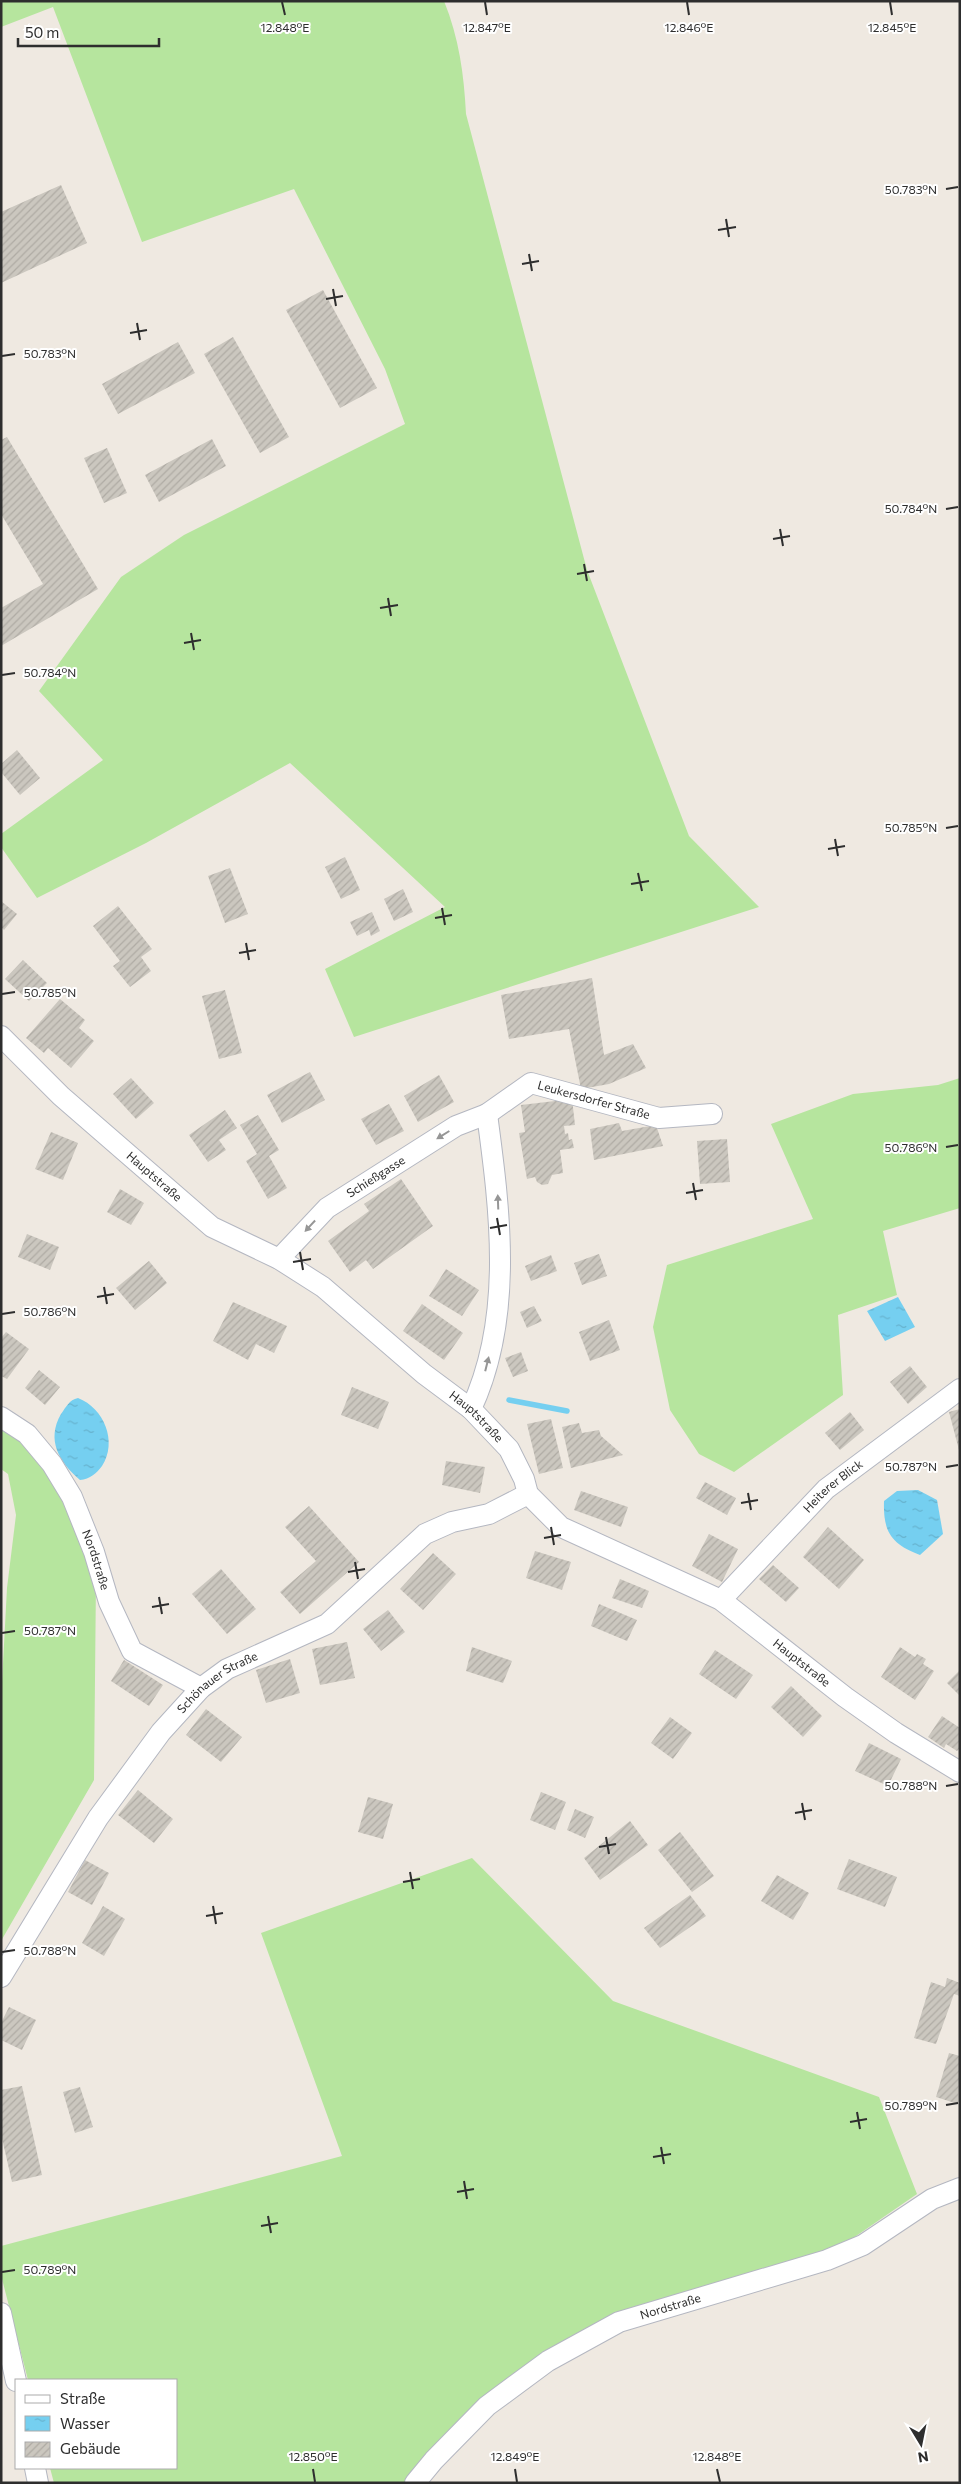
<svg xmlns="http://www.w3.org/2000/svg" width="961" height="2484" font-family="Commissioner,sans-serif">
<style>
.grass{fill:#b6e59e}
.water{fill:url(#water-ripples)}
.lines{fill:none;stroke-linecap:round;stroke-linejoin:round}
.stream{stroke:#75cff0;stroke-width:5.5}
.building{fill:url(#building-hatch)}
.minor-casing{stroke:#b4b7c1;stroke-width:22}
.minor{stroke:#fff;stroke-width:20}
.oneway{fill:#969696}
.ticks{fill:none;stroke:#2e2e2e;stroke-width:2}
.labels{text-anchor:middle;stroke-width:4;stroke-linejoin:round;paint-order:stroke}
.street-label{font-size:12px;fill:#2e2e2e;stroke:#fff}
.ticks-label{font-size:12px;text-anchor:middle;fill:#2e2e2e;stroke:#fff;stroke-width:4;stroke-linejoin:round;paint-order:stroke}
</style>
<defs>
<pattern id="water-ripples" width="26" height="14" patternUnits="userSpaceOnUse" patternTransform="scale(1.25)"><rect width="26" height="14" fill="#75cff0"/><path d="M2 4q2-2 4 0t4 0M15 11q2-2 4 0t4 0" fill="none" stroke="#66b2ce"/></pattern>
<pattern id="building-hatch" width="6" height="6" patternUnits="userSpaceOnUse" patternTransform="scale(1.25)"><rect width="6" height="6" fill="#cbc7bf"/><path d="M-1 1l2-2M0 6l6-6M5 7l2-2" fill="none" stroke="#afaba4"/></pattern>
</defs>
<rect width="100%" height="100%" fill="#efe9e1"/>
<!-- grass -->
<g class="grass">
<path d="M 1,1 L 444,1 C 459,38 464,74 466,114 L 587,570 L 689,836 L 759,907 L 354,1037 L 325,969 L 445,907 L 290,763 L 146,843 L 37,898 L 1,847 L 1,834 L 103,760 L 39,691 L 121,577 L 184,535 L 405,424 L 385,369 L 294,189 L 142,242 L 53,7 L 1,27 Z"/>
<path d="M 960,1078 L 960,1208 L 883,1231 L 897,1295 L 838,1315 L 843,1395 L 734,1472 L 699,1454 L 670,1410 L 653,1327 L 667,1265 L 813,1219 L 771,1124 L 853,1094 L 938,1085 Z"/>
<path d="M 1,1425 L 22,1441 L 66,1497 L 96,1578 L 94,1780 L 1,1941 L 1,1701 L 7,1588 L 16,1515 L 8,1474 L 1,1469 Z"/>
<path d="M 472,1858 L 613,2001 L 879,2097 L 917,2194 L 843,2245 L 613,2317 L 407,2483 L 54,2483 L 50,2468 L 176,2468 L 176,2380 L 28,2380 L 1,2275 L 1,2246 L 342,2156 L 261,1933 Z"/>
</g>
<!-- water -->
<g class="water">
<path d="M 898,1297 L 915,1327 L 885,1341 L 867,1311 Z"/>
<path d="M 78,1398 C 104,1408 118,1442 102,1466 C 97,1473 90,1479 80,1480 C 59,1462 46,1440 61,1414 C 66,1407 69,1400 78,1398 Z"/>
<path d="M 918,1490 L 937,1500 L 943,1534 L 920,1555 C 891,1544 883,1532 884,1501 L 897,1491 Z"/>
</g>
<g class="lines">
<!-- stream -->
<path class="stream" d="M 509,1400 L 567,1411"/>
</g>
<!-- building -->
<g class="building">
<path d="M 61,185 L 87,243 L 1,283 L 1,212 Z"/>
<path d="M 323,290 L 377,388 L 340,408 L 286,310 Z"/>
<path d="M 233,337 L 289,437 L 260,453 L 204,354 Z"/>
<path d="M 178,342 L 195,373 L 118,414 L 102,384 Z"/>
<path d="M 7,437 L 98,589 L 1,646 L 1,608 L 43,584 L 1,514 L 1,440 Z"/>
<path d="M 212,439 L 226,466 L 159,502 L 145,475 Z"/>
<path d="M 107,448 L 127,493 L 104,503 L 84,458 Z"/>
<path d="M 17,750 L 40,778 L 20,795 L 1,772 L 1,764 Z"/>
<path d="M 345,857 L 360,890 L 341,899 L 325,867 Z"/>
<path d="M 230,868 L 248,914 L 225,923 L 208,876 Z"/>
<path d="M 403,889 L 413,912 L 394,921 L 384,899 Z"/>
<path d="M 1,901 L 17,914 L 4,930 L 1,927 Z"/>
<path d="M 118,906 L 152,949 L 141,957 L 151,971 L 130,987 L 113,966 L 120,961 L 93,926 Z"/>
<path d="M 372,912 L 380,931 L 371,936 L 369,930 L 357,936 L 350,922 Z"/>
<path d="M 23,960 L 47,983 L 29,1001 L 5,979 Z"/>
<path d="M 592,978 L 604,1055 L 633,1044 L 646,1068 L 609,1084 L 581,1089 L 569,1029 L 509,1039 L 501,995 Z"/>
<path d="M 225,990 L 242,1053 L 219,1059 L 202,996 Z"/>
<path d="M 60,999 L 85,1020 L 79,1028 L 94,1041 L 71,1068 L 48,1048 L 44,1053 L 26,1038 Z"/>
<path d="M 310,1072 L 325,1100 L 282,1123 L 267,1095 Z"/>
<path d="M 439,1075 L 454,1102 L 418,1122 L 404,1096 Z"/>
<path d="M 131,1078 L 154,1103 L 136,1119 L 113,1094 Z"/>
<path d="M 572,1099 L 575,1125 L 564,1126 L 565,1134 L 568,1133 L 569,1140 L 572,1139 L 574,1148 L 560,1150 L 563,1173 L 552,1175 L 548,1184 L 542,1185 L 537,1182 L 535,1177 L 527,1179 L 519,1133 L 525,1132 L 521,1105 Z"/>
<path d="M 389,1104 L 404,1131 L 376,1145 L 361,1119 Z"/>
<path d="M 225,1110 L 237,1128 L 219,1140 L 226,1150 L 208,1162 L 189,1135 Z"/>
<path d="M 258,1115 L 279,1150 L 269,1156 L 287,1188 L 268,1199 L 246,1161 L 257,1154 L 240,1125 Z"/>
<path d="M 619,1123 L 622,1131 L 656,1125 L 663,1146 L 594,1160 L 590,1129 Z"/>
<path d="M 51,1132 L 78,1143 L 63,1180 L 35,1169 Z"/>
<path d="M 727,1139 L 730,1182 L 700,1184 L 697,1141 Z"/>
<path d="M 401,1179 L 433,1226 L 373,1269 L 366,1260 L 350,1272 L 328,1241 L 369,1211 L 364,1204 Z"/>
<path d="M 120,1189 L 144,1203 L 131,1225 L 107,1212 Z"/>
<path d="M 27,1234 L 59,1247 L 50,1270 L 18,1257 Z"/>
<path d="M 599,1254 L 607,1276 L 582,1285 L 574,1263 Z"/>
<path d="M 551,1255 L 557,1271 L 531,1281 L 525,1266 Z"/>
<path d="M 149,1261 L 167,1283 L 135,1310 L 116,1288 Z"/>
<path d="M 446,1269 L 479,1290 L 462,1316 L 429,1296 Z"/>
<path d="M 233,1302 L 287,1326 L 274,1353 L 256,1344 L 248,1360 L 213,1341 Z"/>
<path d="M 422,1304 L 463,1333 L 444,1360 L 403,1331 Z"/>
<path d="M 534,1306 L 542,1321 L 527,1328 L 520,1312 Z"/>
<path d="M 609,1320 L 620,1350 L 590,1361 L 579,1332 Z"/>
<path d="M 6,1332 L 29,1349 L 7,1379 L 1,1376 L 1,1338 Z"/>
<path d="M 521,1352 L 528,1371 L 513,1377 L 505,1358 Z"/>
<path d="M 910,1366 L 927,1387 L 908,1404 L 890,1382 Z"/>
<path d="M 39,1370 L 60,1387 L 45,1405 L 25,1388 Z"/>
<path d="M 352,1387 L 389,1402 L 378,1429 L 341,1415 Z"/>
<path d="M 960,1409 L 960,1449 L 959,1450 L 949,1412 Z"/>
<path d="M 850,1412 L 864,1430 L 840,1450 L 825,1433 Z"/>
<path d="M 551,1419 L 563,1468 L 539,1474 L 527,1424 Z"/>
<path d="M 579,1423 L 582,1433 L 599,1430 L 601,1436 L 623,1455 L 571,1468 L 562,1427 Z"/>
<path d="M 446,1461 L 485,1467 L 480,1493 L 442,1485 Z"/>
<path d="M 705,1482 L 736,1498 L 727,1515 L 696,1498 Z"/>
<path d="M 581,1491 L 628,1507 L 621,1527 L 574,1510 Z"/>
<path d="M 309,1506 L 359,1562 L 300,1614 L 280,1592 L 316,1561 L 285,1527 Z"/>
<path d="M 828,1527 L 864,1560 L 839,1589 L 803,1557 Z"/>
<path d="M 709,1534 L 738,1549 L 722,1582 L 692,1566 Z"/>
<path d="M 535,1551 L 571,1562 L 562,1590 L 526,1578 Z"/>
<path d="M 433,1553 L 456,1574 L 423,1610 L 400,1589 Z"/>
<path d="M 773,1565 L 799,1588 L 786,1602 L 759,1579 Z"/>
<path d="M 221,1569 L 256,1609 L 227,1634 L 192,1594 Z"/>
<path d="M 620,1579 L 649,1591 L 642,1608 L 612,1598 Z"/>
<path d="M 599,1604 L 637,1620 L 627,1641 L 591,1626 Z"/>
<path d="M 388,1610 L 405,1632 L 381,1651 L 363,1629 Z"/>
<path d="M 347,1642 L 355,1678 L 320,1685 L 312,1649 Z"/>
<path d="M 472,1647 L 512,1661 L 503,1683 L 466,1671 Z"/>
<path d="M 900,1647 L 915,1657 L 917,1654 L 926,1659 L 923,1664 L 934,1671 L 915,1700 L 881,1677 Z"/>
<path d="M 715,1650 L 753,1675 L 736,1699 L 699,1674 Z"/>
<path d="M 290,1659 L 300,1693 L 266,1703 L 256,1670 Z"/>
<path d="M 124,1660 L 163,1685 L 149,1706 L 111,1681 Z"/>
<path d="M 960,1670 L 960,1696 L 947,1683 Z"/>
<path d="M 791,1686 L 822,1716 L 803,1737 L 771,1707 Z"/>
<path d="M 206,1709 L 242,1737 L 221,1762 L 186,1735 Z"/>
<path d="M 942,1716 L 960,1728 L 960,1748 L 957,1751 L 946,1744 L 944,1748 L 928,1737 Z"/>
<path d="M 670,1717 L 692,1733 L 673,1759 L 651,1743 Z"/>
<path d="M 869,1743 L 901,1759 L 888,1786 L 855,1771 Z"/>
<path d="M 138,1790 L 173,1819 L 154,1843 L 118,1815 Z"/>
<path d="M 541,1792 L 566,1802 L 555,1830 L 530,1820 Z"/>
<path d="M 368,1797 L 393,1804 L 383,1839 L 358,1832 Z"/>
<path d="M 575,1809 L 594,1817 L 585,1838 L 567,1830 Z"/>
<path d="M 630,1821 L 648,1845 L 600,1880 L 584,1858 Z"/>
<path d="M 680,1832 L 714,1876 L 692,1892 L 658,1850 Z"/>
<path d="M 849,1859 L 897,1877 L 885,1907 L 837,1889 Z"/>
<path d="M 85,1860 L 109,1873 L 92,1905 L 68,1892 Z"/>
<path d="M 777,1875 L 809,1893 L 793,1920 L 761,1901 Z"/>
<path d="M 690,1895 L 706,1916 L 660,1948 L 644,1928 Z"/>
<path d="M 103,1906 L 125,1919 L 104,1956 L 82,1943 Z"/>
<path d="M 947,1978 L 960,1983 L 960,1996 L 954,1994 L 936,2044 L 914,2038 L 931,1982 L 945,1987 Z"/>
<path d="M 9,2007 L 36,2020 L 22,2050 L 1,2040 L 1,2023 Z"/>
<path d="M 949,2053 L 960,2056 L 958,2104 L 936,2097 Z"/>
<path d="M 22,2086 L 42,2175 L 12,2182 L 1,2134 L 1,2090 Z"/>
<path d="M 80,2087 L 93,2127 L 75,2133 L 63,2092 Z"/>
</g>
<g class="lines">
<defs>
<g id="minor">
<path id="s1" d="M 1,1036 L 61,1096 L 212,1227 L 279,1259 L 323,1287 L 424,1374 L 471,1409 L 509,1449 L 524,1479 L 528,1494 L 561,1527 L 721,1600 L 845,1697 L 896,1733 L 960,1772"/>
<path id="s2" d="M 279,1259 L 327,1208 L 456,1126 L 487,1114 L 531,1083 L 659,1118 L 712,1114"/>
<path d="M 471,1409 C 514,1317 500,1211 487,1114"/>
<path id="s3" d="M 1,1417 L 27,1434 L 52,1464 L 72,1497 L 94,1552 L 109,1602 L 132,1651 L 201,1688"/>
<path id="s4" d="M 721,1600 L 826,1489 L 960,1389"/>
<path id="s5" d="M 1,1977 L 98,1818 L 161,1732 L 201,1688 L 227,1669 L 327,1624 L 425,1534 L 452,1522 L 489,1514 L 528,1494"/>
<path d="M 1,2313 L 16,2381"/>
<path d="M 35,2468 L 38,2483"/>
<path id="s6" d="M 415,2483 L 434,2460 L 487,2406 L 548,2361 L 619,2322 L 827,2260 L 863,2245 L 932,2199 L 960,2188"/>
</g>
</defs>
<!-- minor casing -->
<use href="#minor" class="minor-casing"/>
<!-- minor -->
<use href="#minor" class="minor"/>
</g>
<!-- one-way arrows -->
<defs><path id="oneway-solid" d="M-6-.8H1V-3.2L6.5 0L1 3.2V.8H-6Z" transform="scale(1.25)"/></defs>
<g class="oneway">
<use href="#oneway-solid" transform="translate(443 1135) rotate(148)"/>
<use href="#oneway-solid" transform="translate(498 1202) rotate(-92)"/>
<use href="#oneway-solid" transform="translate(310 1226) rotate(133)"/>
<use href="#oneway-solid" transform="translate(487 1364) rotate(-76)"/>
</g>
<!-- ticks -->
<path class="ticks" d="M 282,2 L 285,15M 485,2 L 487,15M 687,2 L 689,15M 890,2 L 892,15M 946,189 L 958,187M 726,219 L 729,237M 718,230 L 736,227M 529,254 L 532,271M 522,264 L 539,261M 333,289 L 336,306M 326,299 L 343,296M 137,323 L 140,340M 130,333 L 147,330M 2,356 L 15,354M 946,509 L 958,507M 780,529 L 783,546M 773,539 L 790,536M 584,564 L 587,581M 577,574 L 594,571M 388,598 L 391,616M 380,608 L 398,605M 191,633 L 194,650M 184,643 L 201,640M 2,675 L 15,673M 946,828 L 958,826M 835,839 L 838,856M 828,849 L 845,846M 638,873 L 642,891M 631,884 L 649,881M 442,908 L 445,925M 435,918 L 452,915M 246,943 L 249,960M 239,953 L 256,950M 2,994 L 15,992M 946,1147 L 958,1145M 693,1183 L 696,1200M 686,1193 L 703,1190M 497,1218 L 500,1235M 490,1228 L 507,1225M 300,1252 L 303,1270M 293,1262 L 311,1259M 104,1287 L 107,1304M 97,1297 L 114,1294M 2,1314 L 15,1312M 946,1467 L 958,1465M 748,1493 L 751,1510M 741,1503 L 758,1500M 551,1527 L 554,1545M 544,1538 L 561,1535M 355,1562 L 358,1579M 348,1572 L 365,1569M 159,1597 L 162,1614M 152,1607 L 169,1604M 2,1633 L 15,1631M 946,1786 L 958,1784M 802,1803 L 805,1820M 795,1813 L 812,1810M 606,1837 L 609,1854M 599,1847 L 616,1844M 410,1872 L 413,1889M 403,1882 L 420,1879M 213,1906 L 216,1924M 206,1916 L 223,1913M 2,1952 L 15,1950M 946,2105 L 958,2103M 857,2112 L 860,2129M 850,2122 L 867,2119M 661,2147 L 664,2164M 653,2157 L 671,2154M 464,2181 L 467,2199M 457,2192 L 474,2189M 268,2216 L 271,2233M 261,2226 L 278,2223M 2,2272 L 15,2270M 313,2469 L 315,2482M 515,2469 L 517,2482M 717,2469 L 720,2482"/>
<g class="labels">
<!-- street labels -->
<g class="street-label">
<text dy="4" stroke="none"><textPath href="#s2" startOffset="375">Leukersdorfer Straße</textPath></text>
<text dy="4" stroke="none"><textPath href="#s1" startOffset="208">Hauptstraße</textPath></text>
<text dy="4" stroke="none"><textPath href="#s2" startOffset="128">Schießgasse</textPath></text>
<text dy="4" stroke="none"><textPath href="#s1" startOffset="612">Hauptstraße</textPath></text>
<text dy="4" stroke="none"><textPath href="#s4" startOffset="160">Heiterer Blick</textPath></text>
<text dy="4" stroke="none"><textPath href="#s3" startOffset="176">Nordstraße</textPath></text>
<text dy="4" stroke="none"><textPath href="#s1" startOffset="1032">Hauptstraße</textPath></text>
<text dy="4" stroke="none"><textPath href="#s5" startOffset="369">Schönauer Straße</textPath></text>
<text dy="4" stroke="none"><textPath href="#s6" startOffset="316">Nordstraße</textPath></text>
</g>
</g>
<g class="ticks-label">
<text x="285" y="32">12.848°E</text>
<text x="689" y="32">12.846°E</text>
<text x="487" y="32">12.847°E</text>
<text x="892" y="32">12.845°E</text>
<text x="911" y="194">50.783°N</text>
<text x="50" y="358">50.783°N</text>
<text x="911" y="513">50.784°N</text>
<text x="50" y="677">50.784°N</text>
<text x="911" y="832">50.785°N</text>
<text x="50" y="997">50.785°N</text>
<text x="911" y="1152">50.786°N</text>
<text x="50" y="1316">50.786°N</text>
<text x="911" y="1471">50.787°N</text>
<text x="50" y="1635">50.787°N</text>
<text x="911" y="1790">50.788°N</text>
<text x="50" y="1955">50.788°N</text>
<text x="911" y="2110">50.789°N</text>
<text x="50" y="2274">50.789°N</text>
<text x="313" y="2461">12.850°E</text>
<text x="515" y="2461">12.849°E</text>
<text x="717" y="2461">12.848°E</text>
</g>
<!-- border -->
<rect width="961" height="2484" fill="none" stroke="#2e2e2e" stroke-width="5"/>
<!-- legend -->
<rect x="15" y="2379" width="162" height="90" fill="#ffffff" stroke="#ababab"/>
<rect x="25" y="2395" width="25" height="8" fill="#ffffff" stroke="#ababab"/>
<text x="60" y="2404" font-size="15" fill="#2e2e2e">Straße</text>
<rect x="25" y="2416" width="25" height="15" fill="url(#water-ripples)" stroke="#ababab"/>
<text x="60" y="2429" font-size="15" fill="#2e2e2e">Wasser</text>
<rect x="25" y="2442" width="25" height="15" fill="url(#building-hatch)" stroke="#ababab"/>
<text x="60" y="2454" font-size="15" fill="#2e2e2e">Gebäude</text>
<!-- north arrow -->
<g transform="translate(921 2444) rotate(170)" stroke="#ffffff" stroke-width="4" paint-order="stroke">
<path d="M0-4L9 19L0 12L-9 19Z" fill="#2e2e2e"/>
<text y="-8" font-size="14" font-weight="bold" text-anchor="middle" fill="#2e2e2e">N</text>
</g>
<!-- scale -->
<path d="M18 38v8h141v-8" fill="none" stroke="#2e2e2e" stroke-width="2.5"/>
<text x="25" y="38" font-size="15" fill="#2e2e2e" stroke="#ffffff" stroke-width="4" paint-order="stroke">50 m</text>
</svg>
